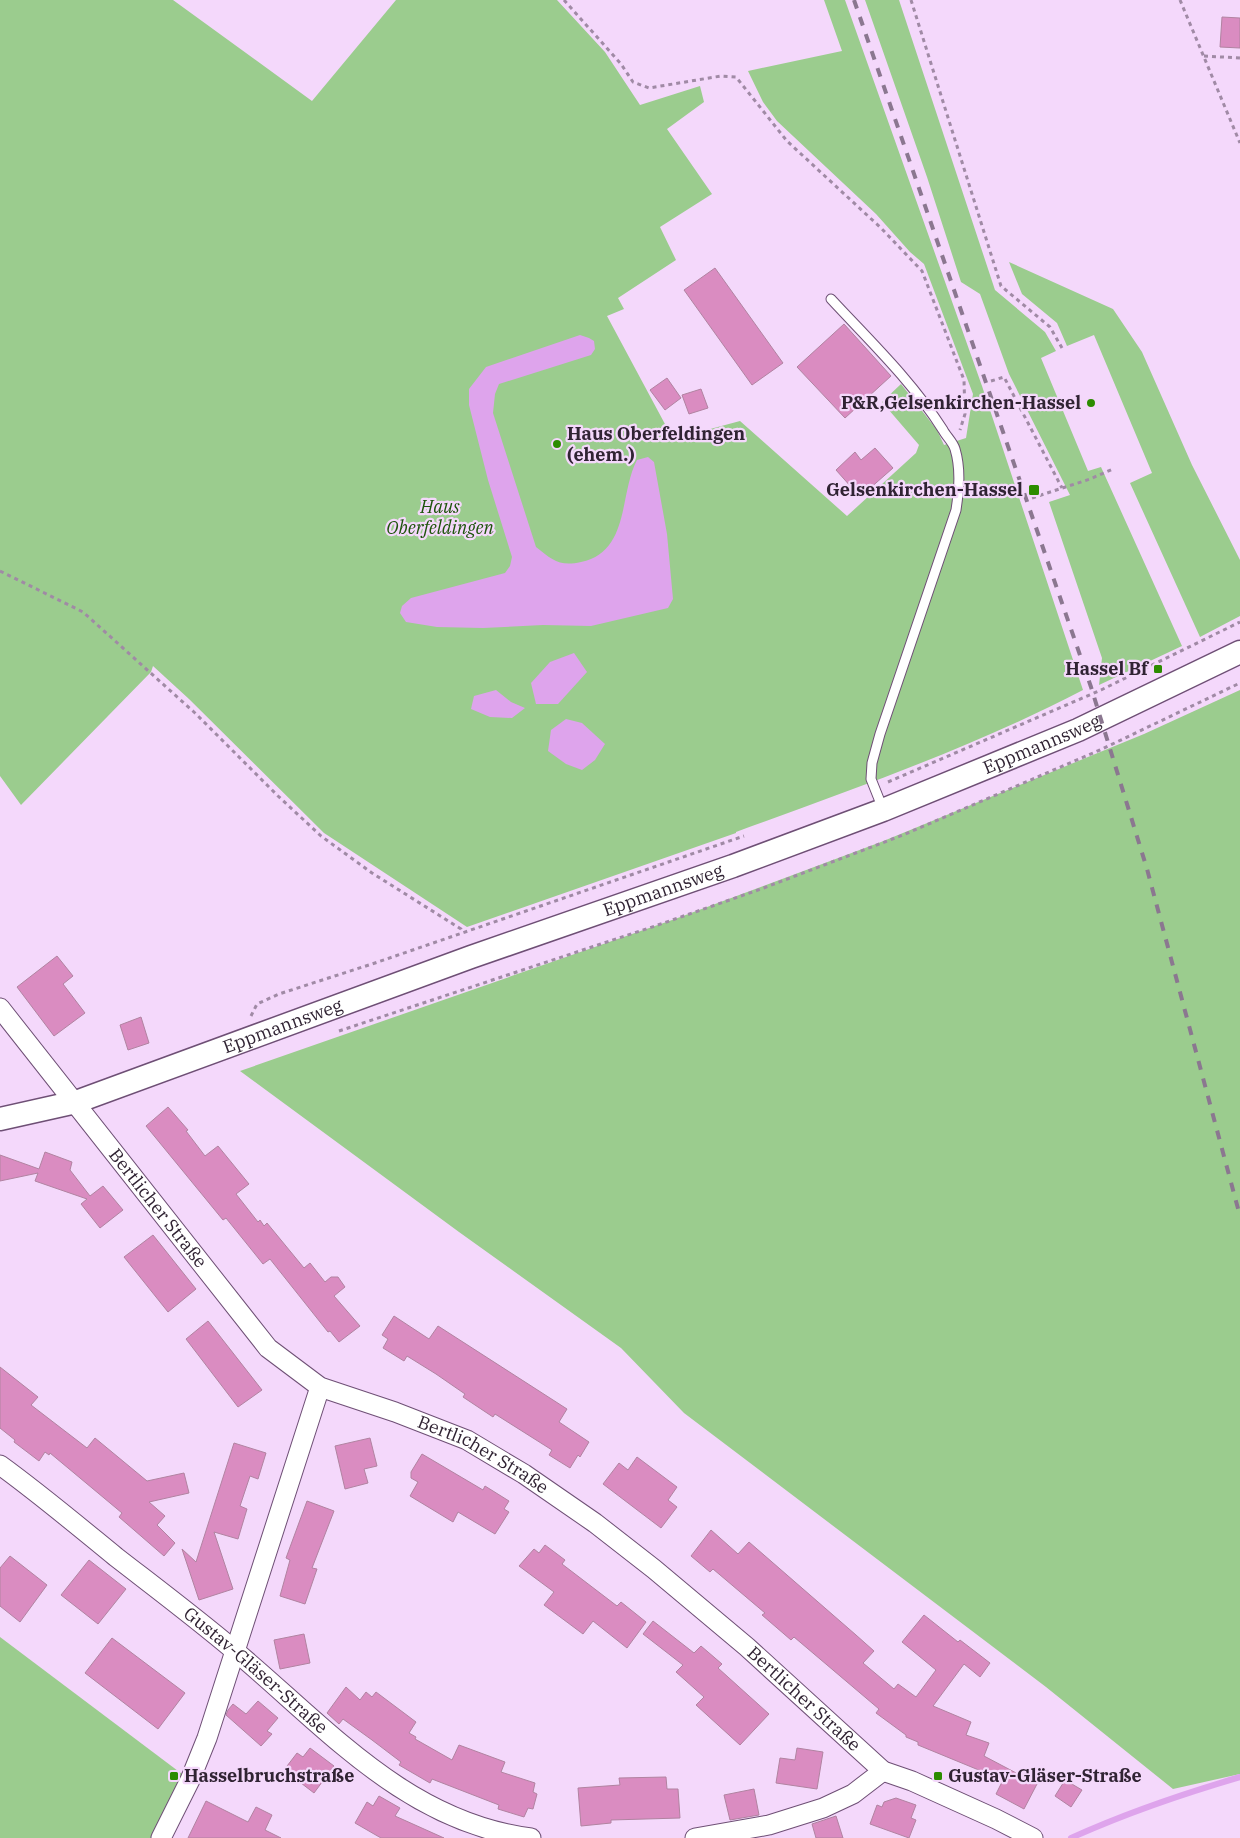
<svg xmlns="http://www.w3.org/2000/svg" width="1240" height="1838" font-family="'IBM Plex Serif',serif">
<style>
.green{fill:#9bcc8e}
.water{fill:#dea4ec}
.lines{fill:none;stroke-linecap:round;stroke-linejoin:round}
.stream{stroke:#dea4ec;stroke-width:6}
.building{fill:#da8cc1;stroke:#b183a1}
.service-casing{stroke:#6e4f75;stroke-width:11}
.minor-casing{stroke:#6e4f75;stroke-width:21}
.tertiary-casing{stroke:#6e4f75;stroke-width:25}
.path{stroke:#a08aa5;stroke-width:3;stroke-dasharray:4 4;stroke-linecap:butt}
.service{stroke:#fff;stroke-width:9}
.minor{stroke:#fff;stroke-width:19}
.tertiary{stroke:#fff;stroke-width:22}
.rail{stroke:#8b7790;stroke-width:4;stroke-dasharray:9 9;stroke-linecap:butt}
.poi-dot{fill:#2c8c00;stroke:#f4d8fb;stroke-width:2}
.labels{text-anchor:middle;stroke-width:4.5;stroke-linejoin:round;paint-order:stroke}
.poi-label{font-size:18px;font-weight:bold;fill:#302333;stroke:#f4d8fb;text-anchor:end}
.park-label{font-size:18px;font-style:italic;fill:#1d540b;stroke:#f4d8fb}
.street-label{font-size:18px;fill:#302333;stroke:#f4d8fb}
</style>
<rect width="100%" height="100%" fill="#f4d8fb"/>
<!-- green -->
<g class="green">
<path d="M 0,0 L 173,0 L 312,101 L 396,0 L 557,0 L 605,52 L 640,105 L 700,86 L 704,102 L 667,129 L 712,194 L 660,227 L 676,260 L 618,298 L 624,309 L 607,316 L 673,439 L 740,421 L 847,516 L 916,453 L 919,445 L 882,402 L 901,384 L 937,430 L 944,445 L 966,438 L 973,394 L 924,264 L 910,252 L 876,214 L 777,121 L 763,102 L 748,71 L 842,51 L 824,0 L 845,0 L 982,386 L 1083,690 C 972,748 853,789 736,832 L 736,833 L 467,927 L 324,833 L 189,699 L 153,666 L 151,672 L 21,805 L 0,776 Z"/>
<path d="M 865,0 L 899,0 L 995,290 L 1045,332 L 1056,351 L 1041,358 L 1088,471 L 1101,467 L 1182,646 L 1099,685 L 1102,658 L 1049,502 L 1070,495 L 1009,374 L 980,294 L 961,282 L 927,177 Z"/>
<path d="M 1009,262 L 1113,309 L 1142,352 L 1192,465 L 1240,560 L 1240,616 L 1200,637 L 1130,483 L 1152,473 L 1094,335 L 1067,346 L 1057,323 L 1022,294 Z"/>
<path d="M 1240,690 L 1240,1774 L 1173,1789 L 1046,1687 L 684,1413 L 621,1348 L 459,1232 L 240,1071 L 675,919 L 881,842 L 1144,734 Z"/>
<path d="M 0,1637 L 190,1780 L 158,1838 L 0,1838 Z"/>
</g>
<!-- water -->
<g class="water">
<path d="M 580,335 L 589,338 L 594,341 L 595,349 L 591,355 L 499,384 L 495,394 L 493,413 L 536,547 C 552,560 560,567 581,562 C 630,552 619,494 637,460 L 648,457 L 654,462 L 667,534 L 673,599 L 668,608 L 591,626 L 543,625 L 483,628 L 437,627 L 406,622 L 400,613 L 402,606 L 411,598 L 505,573 L 510,566 L 512,557 L 488,480 L 469,405 L 469,389 L 486,367 Z"/>
<path d="M 574,653 L 587,672 L 558,704 L 536,704 L 531,683 L 550,662 Z"/>
<path d="M 496,690 L 511,702 L 525,708 L 512,718 L 490,717 L 471,709 L 474,696 Z"/>
<path d="M 566,719 L 582,723 L 605,744 L 595,760 L 582,770 L 566,764 L 548,751 L 551,730 Z"/>
</g>
<g class="lines">
<!-- stream -->
<path class="stream" d="M 1071,1838 C 1126,1813 1182,1794 1240,1777"/>
</g>
<!-- building -->
<g class="building">
<path d="M 1222,17 L 1240,18 L 1240,48 L 1220,47 Z"/>
<path d="M 715,268 L 783,363 L 752,385 L 684,290 Z"/>
<path d="M 844,324 L 891,376 L 845,418 L 797,367 Z"/>
<path d="M 667,378 L 681,398 L 665,410 L 650,390 Z"/>
<path d="M 701,389 L 708,408 L 689,414 L 682,395 Z"/>
<path d="M 875,448 L 893,468 L 860,497 L 836,470 L 855,452 L 861,460 Z"/>
<path d="M 57,956 L 73,976 L 63,984 L 85,1013 L 54,1036 L 17,987 Z"/>
<path d="M 141,1017 L 149,1043 L 128,1050 L 120,1025 Z"/>
<path d="M 168,1107 L 188,1130 L 186,1131 L 205,1156 L 218,1146 L 249,1184 L 236,1194 L 258,1222 L 260,1220 L 264,1226 L 267,1223 L 304,1268 L 310,1263 L 325,1282 L 331,1277 L 338,1277 L 345,1287 L 334,1296 L 360,1326 L 339,1342 L 330,1331 L 328,1332 L 270,1259 L 263,1264 L 226,1218 L 223,1220 L 146,1126 Z"/>
<path d="M 45,1152 L 72,1162 L 70,1170 L 90,1196 L 103,1186 L 123,1210 L 100,1228 L 81,1204 L 87,1199 L 35,1181 L 38,1173 L 0,1181 L 0,1155 L 39,1169 Z"/>
<path d="M 153,1235 L 196,1289 L 168,1312 L 124,1257 Z"/>
<path d="M 394,1316 L 429,1339 L 438,1326 L 567,1409 L 559,1422 L 589,1442 L 580,1457 L 578,1455 L 570,1468 L 549,1455 L 552,1450 L 495,1414 L 493,1417 L 463,1397 L 465,1394 L 436,1374 L 407,1356 L 404,1361 L 383,1348 L 388,1339 L 382,1335 Z"/>
<path d="M 208,1321 L 262,1390 L 238,1407 L 186,1339 Z"/>
<path d="M 0,1367 L 38,1397 L 31,1405 L 87,1448 L 95,1438 L 147,1481 L 184,1473 L 189,1493 L 149,1502 L 165,1516 L 157,1525 L 175,1543 L 164,1556 L 119,1517 L 122,1513 L 50,1453 L 49,1455 L 45,1452 L 39,1461 L 14,1442 L 15,1440 L 0,1428 Z"/>
<path d="M 370,1438 L 377,1466 L 364,1469 L 368,1483 L 345,1489 L 335,1446 Z"/>
<path d="M 234,1443 L 266,1453 L 258,1479 L 250,1476 L 240,1506 L 247,1509 L 238,1539 L 214,1532 L 233,1589 L 199,1600 L 182,1549 L 196,1562 Z"/>
<path d="M 422,1454 L 483,1490 L 485,1486 L 509,1501 L 504,1509 L 509,1512 L 495,1534 L 458,1512 L 453,1522 L 410,1496 L 418,1482 L 411,1478 L 411,1472 Z"/>
<path d="M 637,1457 L 677,1487 L 668,1500 L 677,1507 L 661,1528 L 603,1484 L 619,1463 L 628,1470 Z"/>
<path d="M 307,1501 L 334,1511 L 312,1568 L 317,1569 L 305,1604 L 280,1596 L 290,1560 L 286,1558 Z"/>
<path d="M 711,1530 L 738,1554 L 749,1542 L 856,1635 L 874,1651 L 863,1663 L 894,1689 L 898,1684 L 916,1697 L 936,1670 L 902,1642 L 924,1615 L 958,1642 L 960,1640 L 990,1663 L 980,1677 L 964,1664 L 933,1706 L 971,1722 L 966,1735 L 989,1743 L 984,1756 L 1037,1784 L 1024,1809 L 996,1794 L 1003,1780 L 918,1745 L 918,1742 L 906,1737 L 906,1735 L 876,1713 L 879,1709 L 794,1637 L 791,1640 L 762,1615 L 765,1613 L 713,1569 L 710,1572 L 691,1556 Z"/>
<path d="M 545,1545 L 565,1560 L 562,1564 L 617,1606 L 621,1602 L 646,1622 L 627,1648 L 593,1621 L 583,1634 L 544,1605 L 554,1592 L 519,1566 L 534,1549 L 539,1553 Z"/>
<path d="M 10,1556 L 47,1585 L 20,1622 L 0,1606 L 0,1568 Z"/>
<path d="M 89,1560 L 126,1589 L 98,1624 L 61,1595 Z"/>
<path d="M 653,1621 L 694,1653 L 701,1646 L 722,1664 L 718,1668 L 769,1714 L 740,1745 L 696,1705 L 704,1697 L 676,1672 L 683,1665 L 643,1634 Z"/>
<path d="M 304,1634 L 310,1663 L 280,1669 L 274,1640 Z"/>
<path d="M 112,1638 L 185,1693 L 158,1729 L 85,1673 Z"/>
<path d="M 346,1687 L 360,1700 L 366,1692 L 372,1697 L 376,1692 L 416,1722 L 409,1733 L 416,1737 L 415,1739 L 452,1760 L 459,1745 L 505,1762 L 501,1772 L 535,1783 L 533,1792 L 537,1794 L 533,1809 L 528,1808 L 524,1817 L 498,1809 L 499,1805 L 432,1779 L 430,1783 L 399,1765 L 401,1762 L 372,1740 L 343,1719 L 339,1724 L 327,1713 Z"/>
<path d="M 258,1701 L 278,1718 L 267,1731 L 272,1734 L 261,1746 L 226,1715 L 228,1710 L 233,1704 L 246,1714 Z"/>
<path d="M 310,1748 L 334,1766 L 314,1793 L 284,1770 L 297,1753 L 303,1757 Z"/>
<path d="M 797,1748 L 823,1752 L 817,1789 L 776,1783 L 780,1758 L 795,1760 Z"/>
<path d="M 666,1777 L 667,1789 L 678,1789 L 680,1818 L 611,1820 L 611,1823 L 581,1826 L 578,1788 L 620,1785 L 619,1778 Z"/>
<path d="M 1065,1780 L 1082,1790 L 1071,1807 L 1055,1796 Z"/>
<path d="M 754,1789 L 759,1815 L 730,1820 L 724,1795 Z"/>
<path d="M 379,1796 L 400,1808 L 395,1816 L 444,1838 L 381,1838 L 355,1823 L 367,1802 L 373,1806 Z"/>
<path d="M 896,1798 L 916,1805 L 911,1818 L 916,1820 L 909,1838 L 870,1824 L 877,1805 L 882,1807 L 884,1802 Z"/>
<path d="M 206,1801 L 248,1822 L 256,1807 L 272,1815 L 265,1830 L 281,1838 L 188,1838 Z"/>
<path d="M 836,1816 L 843,1838 L 816,1838 L 812,1824 Z"/>
</g>
<g class="lines">
<defs>
<path id="service" d="M 831,299 C 870,341 912,381 943,430 C 946,436 953,442 955,449 C 961,469 959,490 956,510 L 880,734 L 872,763 L 871,779 L 883,809"/>
<g id="minor">
<path id="s1" d="M 0,1008 L 268,1348 L 320,1387 L 395,1412 L 467,1440 L 524,1474 L 595,1523 L 654,1569 L 747,1647 L 883,1771 L 912,1781 L 996,1819 L 1033,1838"/>
<path id="s2" d="M 0,1465 C 40,1494 78,1526 116,1557 C 156,1588 196,1618 235,1651 C 326,1727 406,1822 531,1838"/>
<path d="M 161,1838 L 190,1780 L 207,1738 L 320,1387"/>
<path d="M 695,1838 L 769,1825 L 823,1808 L 853,1794 L 883,1771"/>
</g>
<g id="tertiary">
<path id="s3" d="M 0,1119 L 76,1102 L 471,957 L 733,866 L 883,810 L 1078,730 L 1240,652"/>
</g>
</defs>
<!-- service casing -->
<use href="#service" class="service-casing"/>
<!-- minor casing -->
<use href="#minor" class="minor-casing"/>
<!-- tertiary casing -->
<use href="#tertiary" class="tertiary-casing"/>
<!-- path -->
<g class="path">
<path d="M 564,0 L 621,64 L 633,82 L 649,88 L 721,76 L 736,77 L 787,141 L 881,228 L 922,271 L 964,380 L 965,414 L 960,430"/>
<path d="M 911,0 L 1001,286 L 1050,327 L 1062,348"/>
<path d="M 1180,0 L 1240,143"/>
<path d="M 1204,56 L 1240,58"/>
<path d="M 991,381 L 1004,377 L 1062,488"/>
<path d="M 1032,498 L 1090,479 L 1113,469"/>
<path d="M 0,571 L 83,612 L 195,713 L 278,796 L 321,836 L 372,873 L 461,929 L 462,933"/>
<path d="M 888,782 L 1101,690 L 1240,622"/>
<path d="M 251,1016 L 257,1004 L 279,994 L 375,963 L 744,836"/>
<path d="M 339,1031 L 655,926 L 761,889 L 903,835 L 1100,750 L 1240,683"/>
</g>
<!-- service -->
<use href="#service" class="service"/>
<!-- minor -->
<use href="#minor" class="minor"/>
<!-- tertiary -->
<use href="#tertiary" class="tertiary"/>
<!-- rail -->
<path class="rail" d="M 854,0 L 1091,687 L 1147,869 L 1240,1216"/>
</g>
<!-- markers -->
<g class="poi-dot">
<circle cx="1091" cy="403" r="5"/>
<circle cx="557" cy="444" r="5"/>
<rect x="1028" y="484" width="12" height="12" rx="2.5"/>
<rect x="1153" y="664" width="10" height="10" rx="2.5"/>
<rect x="169" y="1771" width="10" height="10" rx="2.5"/>
<rect x="933" y="1771" width="10" height="10" rx="2.5"/>
</g>
<g class="labels">
<!-- poi labels -->
<g class="poi-label">
<text x="1081" y="409">P&amp;R,Gelsenkirchen-Hassel</text>
<text x="567" y="440" text-anchor="start">Haus Oberfeldingen<tspan x="567" dy="21">(ehem.)</tspan></text>
<text x="1023" y="496">Gelsenkirchen-Hassel</text>
<text x="1148" y="675">Hassel Bf</text>
<text x="184" y="1782" text-anchor="start">Hasselbruchstraße</text>
<text x="948" y="1782" text-anchor="start">Gustav-Gläser-Straße</text>
</g>
<!-- park labels -->
<g class="park-label">
<text x="440" y="513">Haus<tspan x="440" dy="21">Oberfeldingen</tspan></text>
</g>
<!-- street labels -->
<g class="street-label">
<text dy="6" stroke="none"><textPath href="#s3" startOffset="1108">Eppmannsweg</textPath></text>
<text dy="6" stroke="none"><textPath href="#s3" startOffset="702">Eppmannsweg</textPath></text>
<text dy="6" stroke="none"><textPath href="#s3" startOffset="298">Eppmannsweg</textPath></text>
<text dy="6" stroke="none"><textPath href="#s1" startOffset="255">Bertlicher Straße</textPath></text>
<text dy="6" stroke="none"><textPath href="#s1" startOffset="675">Bertlicher Straße</textPath></text>
<text dy="6" stroke="none"><textPath href="#s2" startOffset="328">Gustav-Gläser-Straße</textPath></text>
<text dy="6" stroke="none"><textPath href="#s1" startOffset="1080">Bertlicher Straße</textPath></text>
</g>
</g>
</svg>
